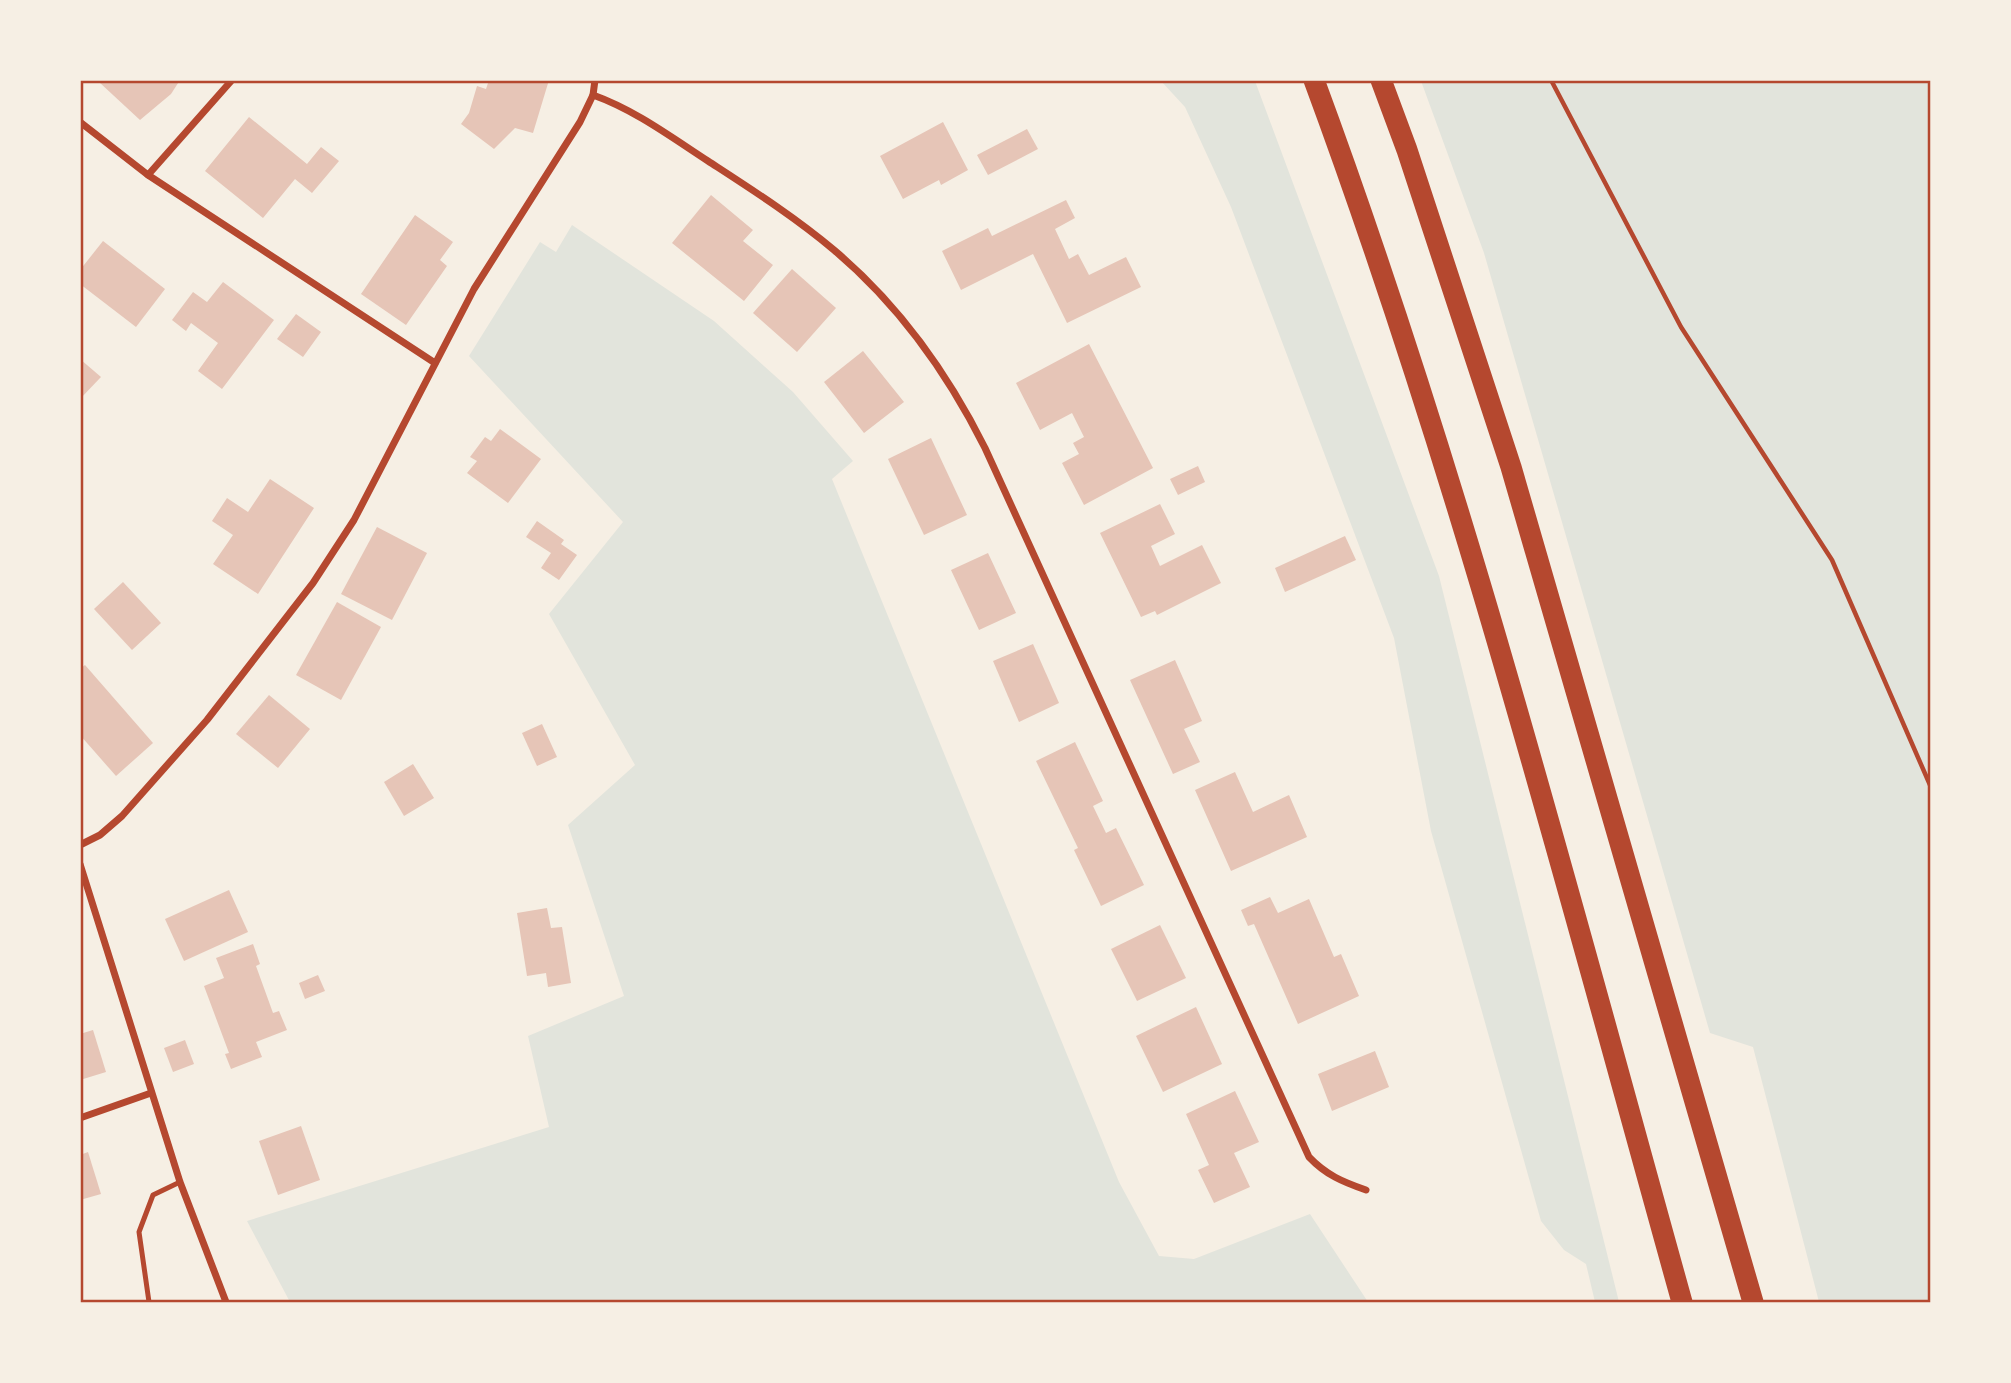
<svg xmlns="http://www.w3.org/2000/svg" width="2011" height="1383" font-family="Montserrat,sans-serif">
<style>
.green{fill:#e2e4dc}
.building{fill:#e6c5b7}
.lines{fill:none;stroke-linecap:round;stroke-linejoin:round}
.path{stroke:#b5482f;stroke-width:4.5}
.service{stroke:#b5482f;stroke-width:5}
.minor{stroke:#b5482f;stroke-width:7}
.motorway{stroke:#b5482f;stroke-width:21}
.neatline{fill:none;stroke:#b5482f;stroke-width:2.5}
</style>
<rect width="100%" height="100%" fill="#f6efe4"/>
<!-- green -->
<g class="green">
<path d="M 1161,81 L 1255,81 L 1439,576 L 1619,1302 L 1595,1302 L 1586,1264 L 1564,1250 L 1541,1221 L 1431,831 L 1394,638 L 1231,207 L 1185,107 Z"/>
<path d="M 1421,81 L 1930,81 L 1930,1302 L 1819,1302 L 1753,1047 L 1710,1033 L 1484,253 Z"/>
<path d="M 572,225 L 714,321 L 793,392 L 853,461 L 832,479 L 1119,1182 L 1159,1256 L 1194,1259 L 1310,1214 L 1368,1302 L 290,1302 L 247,1221 L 549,1127 L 528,1036 L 624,996 L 568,825 L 635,765 L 549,614 L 623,522 L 469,356 L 540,242 L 556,252 Z"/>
</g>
<!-- building -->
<g class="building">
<path d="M 100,80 L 180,80 L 171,94 L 140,120 L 99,82 Z"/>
<path d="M 489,80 L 549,80 L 533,133 L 515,128 L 494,149 L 461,124 L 469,113 L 477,86 L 486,89 Z"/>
<path d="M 249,117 L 307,164 L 321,147 L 339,161 L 312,193 L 295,179 L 263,218 L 205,171 Z"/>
<path d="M 943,122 L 968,170 L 941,185 L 939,180 L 903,199 L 880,156 Z"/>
<path d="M 1027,129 L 1038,149 L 988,175 L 977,155 Z"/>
<path d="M 711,195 L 753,230 L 743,241 L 773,265 L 744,301 L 672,243 Z"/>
<path d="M 1066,200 L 1075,218 L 1055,229 L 1069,259 L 1078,254 L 1089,275 L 1126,257 L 1141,287 L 1067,323 L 1033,254 L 961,290 L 942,251 L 988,228 L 992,236 Z"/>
<path d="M 415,215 L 453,242 L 440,260 L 447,266 L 406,325 L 361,294 Z"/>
<path d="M 103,241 L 165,289 L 136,327 L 80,284 L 80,270 Z"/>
<path d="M 792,269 L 836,308 L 797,352 L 753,313 Z"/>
<path d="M 223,282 L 274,320 L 222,389 L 198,371 L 218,343 L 191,323 L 186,331 L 172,320 L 193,292 L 207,302 Z"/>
<path d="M 296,314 L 321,332 L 303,357 L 277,339 Z"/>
<path d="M 1089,344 L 1153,468 L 1084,505 L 1062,463 L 1079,454 L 1073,443 L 1084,437 L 1072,413 L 1040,430 L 1016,383 Z"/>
<path d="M 863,351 L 904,402 L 864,433 L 824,382 Z"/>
<path d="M 80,359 L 101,377 L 80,399 Z"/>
<path d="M 500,429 L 541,459 L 508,503 L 467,473 L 477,461 L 470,457 L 485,437 L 491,441 Z"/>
<path d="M 931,438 L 967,515 L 924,535 L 888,459 Z"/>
<path d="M 1198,466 L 1205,482 L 1178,495 L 1170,479 Z"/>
<path d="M 270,479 L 314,508 L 258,594 L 213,564 L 233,535 L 212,521 L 227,498 L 248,512 Z"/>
<path d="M 1160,504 L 1175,534 L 1151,546 L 1160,566 L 1202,545 L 1221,583 L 1157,615 L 1155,611 L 1141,617 L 1100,533 Z"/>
<path d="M 537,521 L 564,540 L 561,544 L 577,555 L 559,580 L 541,568 L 551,553 L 526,537 Z"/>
<path d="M 377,527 L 427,553 L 392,620 L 341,594 Z"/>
<path d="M 1345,536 L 1356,560 L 1285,592 L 1275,568 Z"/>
<path d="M 988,553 L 1016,613 L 979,630 L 951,570 Z"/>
<path d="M 123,582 L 161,623 L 132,650 L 94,609 Z"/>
<path d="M 337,602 L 381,627 L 341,700 L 296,675 Z"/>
<path d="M 1033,644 L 1059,703 L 1019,722 L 993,661 Z"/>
<path d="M 1175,660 L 1202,721 L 1184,729 L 1200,762 L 1173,774 L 1130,680 Z"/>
<path d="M 85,665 L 153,743 L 116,776 L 80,735 L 80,669 Z"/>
<path d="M 269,695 L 310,729 L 278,768 L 236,734 Z"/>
<path d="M 542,724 L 557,757 L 537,766 L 522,733 Z"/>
<path d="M 1075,742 L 1103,801 L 1093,806 L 1106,833 L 1116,828 L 1144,885 L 1101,906 L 1074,850 L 1078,848 L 1036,761 Z"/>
<path d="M 413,764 L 434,798 L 404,816 L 384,782 Z"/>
<path d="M 1235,772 L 1253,812 L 1289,795 L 1307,837 L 1231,871 L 1195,790 Z"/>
<path d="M 229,890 L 248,932 L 184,961 L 165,919 Z"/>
<path d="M 1270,897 L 1278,913 L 1309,899 L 1334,957 L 1341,954 L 1359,996 L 1298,1024 L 1254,924 L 1248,926 L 1241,910 Z"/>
<path d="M 547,908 L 551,928 L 562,927 L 571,983 L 548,987 L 546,973 L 527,976 L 517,913 Z"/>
<path d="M 1160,925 L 1186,978 L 1137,1001 L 1111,949 Z"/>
<path d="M 253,944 L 260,964 L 256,966 L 273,1013 L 279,1011 L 287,1030 L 256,1042 L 262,1057 L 231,1069 L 225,1054 L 229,1053 L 204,986 L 224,978 L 216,958 Z"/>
<path d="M 318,975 L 325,991 L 305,999 L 299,983 Z"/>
<path d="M 1196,1007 L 1222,1064 L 1163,1092 L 1136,1036 Z"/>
<path d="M 93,1030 L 106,1072 L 80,1080 L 80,1034 Z"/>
<path d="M 185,1040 L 194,1064 L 173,1072 L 164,1048 Z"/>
<path d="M 1375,1051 L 1389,1087 L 1332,1111 L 1318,1074 Z"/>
<path d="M 1235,1091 L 1259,1142 L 1234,1153 L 1250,1187 L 1214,1203 L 1198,1170 L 1209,1165 L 1186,1114 Z"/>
<path d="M 301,1126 L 320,1180 L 278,1195 L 259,1141 Z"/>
<path d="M 88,1152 L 101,1194 L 80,1200 L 80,1155 Z"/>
</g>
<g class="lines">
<!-- path -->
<path class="path" d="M 1551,80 L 1681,327 L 1832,560 L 1930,785"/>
<!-- service -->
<path class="service" d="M 149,1302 L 139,1232 L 153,1195 L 180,1182"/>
<!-- minor -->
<g class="minor">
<path d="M 593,95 C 635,110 671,137 708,161 C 751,189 795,217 834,250 C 898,304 948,374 985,448 L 1309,1157 C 1326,1175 1343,1182 1366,1190"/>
<path d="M 80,122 L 148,175 L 435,363"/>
<path d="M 148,175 L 232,80"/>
<path d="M 80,845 L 100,835 L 122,816 L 207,720 L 313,583 L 354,520 L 474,289 L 580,122 L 593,95 L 595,80"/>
<path d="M 80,864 L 180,1182 L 226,1302"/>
<path d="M 80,1118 L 151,1093"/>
</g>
<!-- motorway -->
<g class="motorway">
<path d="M 1314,80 C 1462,480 1568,893 1682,1302"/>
<path d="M 1381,80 L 1407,150 L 1511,467 L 1753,1302"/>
</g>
</g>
<!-- border -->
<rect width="2011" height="1383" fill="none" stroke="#f6efe4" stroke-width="164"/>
<rect x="82" y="82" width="1847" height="1219" class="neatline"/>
</svg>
